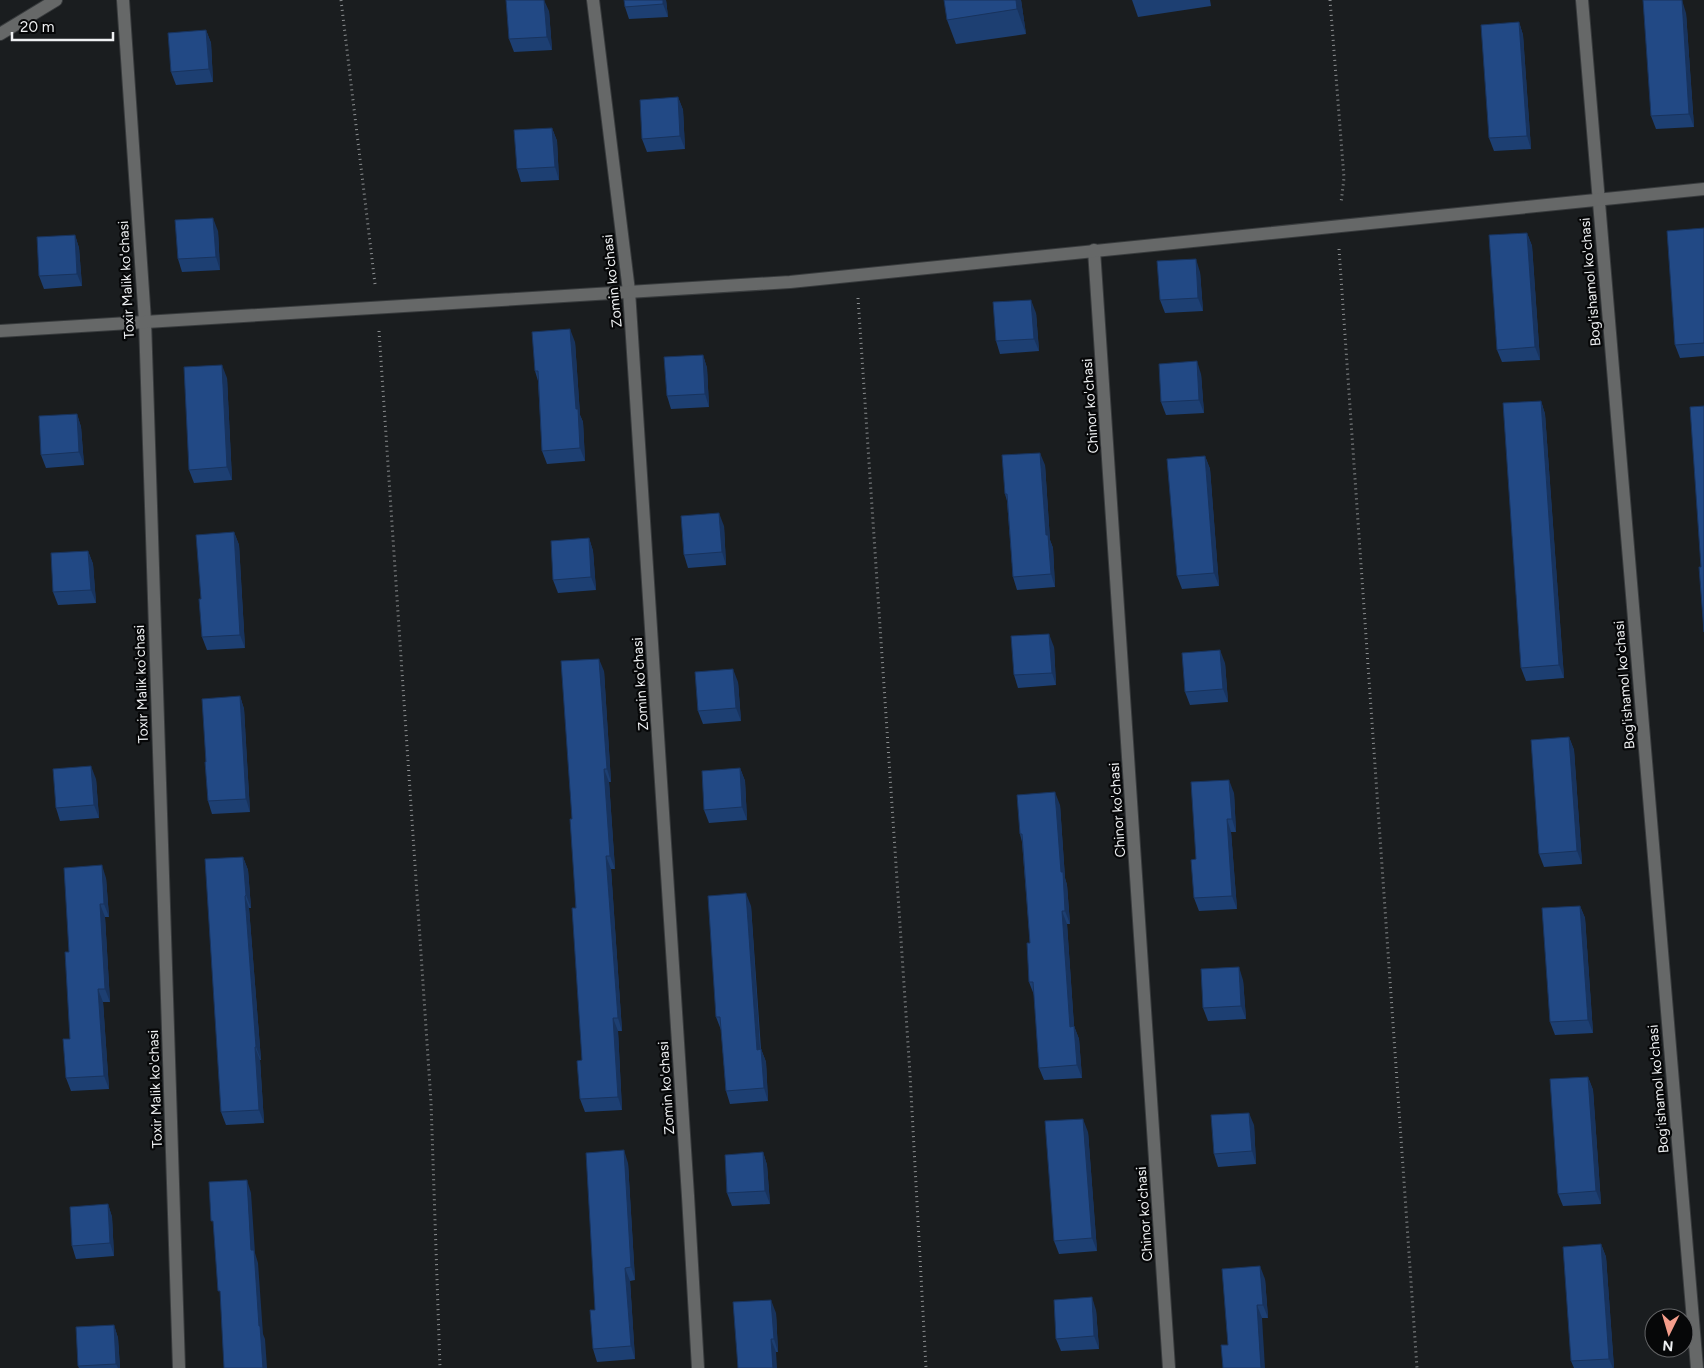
<svg xmlns="http://www.w3.org/2000/svg" width="1704" height="1368" font-family="Figtree,sans-serif">
<style>
.lines{fill:none;stroke-linecap:round;stroke-linejoin:round}
.minor-casing{stroke:#383b3d;stroke-width:14}
.path{stroke:#8b8e90;stroke-width:3;stroke-dasharray:1 4;stroke-linecap:butt}
.minor{stroke:#666868;stroke-width:12}
.wall{fill:#1d3f72}
.shaded-wall{fill:#18335d}
.building{fill:#224985;stroke:#18335d}
.labels{text-anchor:middle;stroke-width:4.5;stroke-linejoin:round;paint-order:stroke}
.street-label{font-size:14px;fill:#eef0f2;stroke:#060708}
</style>
<rect width="100%" height="100%" fill="#1a1d1f"/>
<g class="lines">
<defs>
<g id="minor">
<path d="M 123,0 L 145,321 L 179,1368"/>
<path d="M 593,0 L 629,291 L 688,1196 L 698,1368"/>
<path d="M 1582,0 L 1697,1368"/>
<path d="M 0,34 L 56,0"/>
<path d="M 1094,250 L 1169,1368"/>
<path d="M 0,331 L 790,282 L 1704,189"/>
</g>
</defs>
<!-- minor casing -->
<use href="#minor" class="minor-casing"/>
<!-- path -->
<g class="path">
<path d="M 341,0 L 375,284"/>
<path d="M 1330,0 L 1344,178 L 1341,203"/>
<path d="M 1339,249 L 1417,1368"/>
<path d="M 858,298 L 910,1074 L 926,1368"/>
<path d="M 379,331 L 431,1102 L 440,1368"/>
</g>
<!-- minor -->
<use href="#minor" class="minor"/>
</g>
<!-- wall -->
<g class="wall">
<path d="M 666,0 L 668,17 L 629,19 L 625,7 Z"/>
<path d="M 1021,0 L 1026,34 L 956,44 L 947,20 Z"/>
<path d="M 1132,0 L 1210,0 L 1211,6 L 1138,17 Z"/>
<path d="M 549,11 L 552,50 L 514,52 L 509,39 Z"/>
<path d="M 1686,13 L 1694,127 L 1656,129 L 1651,116 Z"/>
<path d="M 1519,22 L 1523,35 L 1531,149 L 1494,151 L 1489,138 Z"/>
<path d="M 206,30 L 211,43 L 213,82 L 176,85 L 171,72 Z"/>
<path d="M 678,97 L 683,110 L 685,149 L 647,152 L 642,139 Z"/>
<path d="M 552,128 L 557,141 L 559,180 L 521,182 L 517,169 Z"/>
<path d="M 1704,228 L 1704,356 L 1680,358 L 1675,345 Z"/>
<path d="M 218,231 L 220,270 L 182,272 L 178,259 Z"/>
<path d="M 1527,233 L 1532,246 L 1540,360 L 1502,362 L 1497,350 Z"/>
<path d="M 75,235 L 79,248 L 82,286 L 44,289 L 39,276 Z"/>
<path d="M 1200,272 L 1203,311 L 1165,313 L 1160,300 Z"/>
<path d="M 1036,313 L 1039,351 L 1000,354 L 996,341 Z"/>
<path d="M 575,342 L 580,415 L 583,422 L 585,461 L 547,464 L 542,451 L 538,381 L 535,371 Z"/>
<path d="M 703,355 L 707,368 L 709,407 L 671,409 L 667,396 Z"/>
<path d="M 1201,374 L 1204,413 L 1166,415 L 1161,402 Z"/>
<path d="M 227,378 L 232,480 L 194,483 L 189,470 Z"/>
<path d="M 1541,401 L 1545,414 L 1564,678 L 1526,681 L 1521,668 Z"/>
<path d="M 77,414 L 81,427 L 84,465 L 46,468 L 41,455 Z"/>
<path d="M 1205,456 L 1210,469 L 1219,586 L 1182,589 L 1177,576 Z"/>
<path d="M 1045,465 L 1050,540 L 1053,548 L 1055,587 L 1017,590 L 1013,577 L 1007,501 L 1005,494 Z"/>
<path d="M 724,526 L 726,565 L 688,568 L 684,555 Z"/>
<path d="M 234,532 L 239,545 L 245,648 L 207,650 L 202,637 Z"/>
<path d="M 589,538 L 593,551 L 596,590 L 558,593 L 553,580 Z"/>
<path d="M 88,551 L 93,564 L 96,603 L 58,605 L 53,592 Z"/>
<path d="M 1054,647 L 1056,685 L 1018,688 L 1014,675 Z"/>
<path d="M 1225,663 L 1228,702 L 1190,705 L 1185,692 Z"/>
<path d="M 604,671 L 611,782 L 609,782 L 615,869 L 611,869 L 622,1031 L 618,1031 L 622,1110 L 585,1112 L 580,1099 L 582,1060 L 572,819 Z"/>
<path d="M 738,682 L 741,721 L 703,724 L 698,711 Z"/>
<path d="M 240,696 L 244,709 L 250,812 L 212,814 L 208,801 Z"/>
<path d="M 1569,737 L 1574,750 L 1582,864 L 1544,867 L 1539,854 Z"/>
<path d="M 740,768 L 745,781 L 747,820 L 709,823 L 704,810 Z"/>
<path d="M 96,779 L 99,818 L 60,821 L 56,808 Z"/>
<path d="M 1234,793 L 1236,832 L 1231,832 L 1237,909 L 1199,911 L 1194,898 L 1196,859 Z"/>
<path d="M 1060,805 L 1065,878 L 1067,885 L 1070,924 L 1067,924 L 1074,1026 L 1079,1039 L 1082,1078 L 1044,1080 L 1039,1068 L 1034,995 L 1029,982 L 1030,943 L 1022,842 L 1020,834 Z"/>
<path d="M 243,857 L 248,870 L 251,908 L 249,908 L 261,1060 L 260,1060 L 264,1123 L 226,1125 L 221,1112 Z"/>
<path d="M 106,878 L 109,917 L 105,917 L 110,1002 L 103,1002 L 109,1089 L 71,1091 L 66,1078 L 70,1039 L 69,952 Z"/>
<path d="M 751,906 L 761,1049 L 766,1062 L 768,1101 L 730,1104 L 726,1091 L 721,1030 L 716,1017 Z"/>
<path d="M 1580,906 L 1585,918 L 1593,1033 L 1555,1035 L 1550,1022 Z"/>
<path d="M 1243,980 L 1246,1019 L 1208,1021 L 1203,1008 Z"/>
<path d="M 1588,1077 L 1593,1090 L 1601,1204 L 1563,1206 L 1558,1194 Z"/>
<path d="M 1254,1125 L 1256,1164 L 1218,1167 L 1214,1154 Z"/>
<path d="M 1088,1132 L 1097,1251 L 1059,1254 L 1054,1241 Z"/>
<path d="M 763,1152 L 767,1165 L 770,1204 L 732,1206 L 727,1193 Z"/>
<path d="M 628,1163 L 635,1280 L 630,1281 L 635,1359 L 597,1362 L 593,1349 L 595,1310 Z"/>
<path d="M 108,1204 L 112,1217 L 114,1256 L 76,1259 L 72,1246 Z"/>
<path d="M 1601,1244 L 1606,1257 L 1614,1368 L 1574,1368 L 1571,1361 Z"/>
<path d="M 1265,1279 L 1268,1318 L 1262,1318 L 1228,1345 Z"/>
<path d="M 1096,1310 L 1099,1349 L 1061,1351 L 1056,1339 Z"/>
<path d="M 776,1313 L 778,1352 L 776,1352 L 738,1368 Z"/>
<path d="M 114,1325 L 118,1338 L 120,1368 L 79,1368 L 78,1366 Z"/>
</g>
<!-- shaded-wall -->
<g class="shaded-wall">
<path d="M 544,0 L 549,11 L 552,50 L 547,37 Z"/>
<path d="M 663,0 L 666,0 L 668,17 L 663,4 Z"/>
<path d="M 1016,0 L 1021,0 L 1026,34 L 1017,9 Z"/>
<path d="M 1682,0 L 1686,13 L 1694,127 L 1689,114 Z"/>
<path d="M 1519,22 L 1523,35 L 1531,149 L 1527,136 Z"/>
<path d="M 206,30 L 211,43 L 213,82 L 209,69 Z"/>
<path d="M 678,97 L 683,110 L 685,149 L 680,136 Z"/>
<path d="M 552,128 L 557,141 L 559,180 L 555,167 Z"/>
<path d="M 213,218 L 218,231 L 220,270 L 216,257 Z"/>
<path d="M 1527,233 L 1532,246 L 1540,360 L 1535,347 Z"/>
<path d="M 75,235 L 79,248 L 82,286 L 77,274 Z"/>
<path d="M 1196,259 L 1200,272 L 1203,311 L 1198,298 Z"/>
<path d="M 1031,300 L 1036,313 L 1039,351 L 1034,339 Z"/>
<path d="M 570,329 L 575,342 L 580,415 L 583,422 L 585,461 L 580,448 L 576,409 Z"/>
<path d="M 703,355 L 707,368 L 709,407 L 705,394 Z"/>
<path d="M 1197,361 L 1201,374 L 1204,413 L 1199,400 Z"/>
<path d="M 222,365 L 227,378 L 232,480 L 227,467 Z"/>
<path d="M 1541,401 L 1545,414 L 1564,678 L 1559,665 Z"/>
<path d="M 77,414 L 81,427 L 84,465 L 79,452 Z"/>
<path d="M 1040,453 L 1045,465 L 1050,540 L 1053,548 L 1055,587 L 1051,574 L 1046,535 Z"/>
<path d="M 1205,456 L 1210,469 L 1219,586 L 1214,573 Z"/>
<path d="M 719,513 L 724,526 L 726,565 L 722,552 Z"/>
<path d="M 234,532 L 239,545 L 245,648 L 240,635 Z"/>
<path d="M 589,538 L 593,551 L 596,590 L 591,577 Z"/>
<path d="M 88,551 L 93,564 L 96,603 L 91,590 Z"/>
<path d="M 1049,634 L 1054,647 L 1056,685 L 1052,673 Z"/>
<path d="M 1220,650 L 1225,663 L 1228,702 L 1223,689 Z"/>
<path d="M 599,659 L 604,671 L 611,782 L 607,769 Z"/>
<path d="M 733,669 L 738,682 L 741,721 L 736,708 Z"/>
<path d="M 240,696 L 244,709 L 250,812 L 246,799 Z"/>
<path d="M 1569,737 L 1574,750 L 1582,864 L 1577,851 Z"/>
<path d="M 91,766 L 96,779 L 99,818 L 94,805 Z"/>
<path d="M 740,768 L 745,781 L 747,820 L 742,807 Z"/>
<path d="M 604,769 L 609,782 L 615,869 L 610,856 Z"/>
<path d="M 1229,780 L 1234,793 L 1236,832 L 1232,819 Z"/>
<path d="M 1055,792 L 1060,805 L 1065,878 L 1067,885 L 1070,924 L 1065,911 L 1061,872 Z"/>
<path d="M 1227,819 L 1231,832 L 1237,909 L 1232,896 Z"/>
<path d="M 606,856 L 611,869 L 622,1031 L 618,1018 Z"/>
<path d="M 243,857 L 248,870 L 251,908 L 246,895 Z"/>
<path d="M 102,865 L 106,878 L 109,917 L 104,904 Z"/>
<path d="M 746,893 L 751,906 L 761,1063 L 757,1050 Z"/>
<path d="M 245,896 L 249,908 L 261,1060 L 256,1047 Z"/>
<path d="M 100,904 L 105,917 L 110,1002 L 105,989 Z"/>
<path d="M 1580,906 L 1585,918 L 1593,1033 L 1588,1020 Z"/>
<path d="M 1062,911 L 1067,924 L 1075,1040 L 1070,1027 Z"/>
<path d="M 1239,967 L 1243,980 L 1246,1019 L 1241,1006 Z"/>
<path d="M 98,989 L 103,1002 L 109,1089 L 104,1076 Z"/>
<path d="M 613,1018 L 618,1031 L 622,1110 L 618,1097 Z"/>
<path d="M 1074,1026 L 1079,1039 L 1082,1078 L 1077,1065 Z"/>
<path d="M 255,1047 L 260,1060 L 264,1123 L 259,1110 Z"/>
<path d="M 761,1049 L 766,1062 L 768,1101 L 764,1088 Z"/>
<path d="M 1588,1077 L 1593,1090 L 1601,1204 L 1596,1191 Z"/>
<path d="M 1249,1113 L 1254,1125 L 1256,1164 L 1252,1151 Z"/>
<path d="M 1083,1119 L 1088,1132 L 1097,1251 L 1092,1238 Z"/>
<path d="M 624,1150 L 628,1163 L 635,1280 L 631,1267 Z"/>
<path d="M 763,1152 L 767,1165 L 770,1204 L 765,1191 Z"/>
<path d="M 247,1180 L 251,1193 L 255,1253 L 258,1263 L 263,1334 L 265,1339 L 267,1368 L 263,1368 L 251,1250 Z"/>
<path d="M 108,1204 L 112,1217 L 114,1256 L 110,1243 Z"/>
<path d="M 1601,1244 L 1606,1257 L 1614,1368 L 1613,1368 L 1609,1359 Z"/>
<path d="M 1260,1266 L 1265,1279 L 1268,1318 L 1263,1305 Z"/>
<path d="M 625,1268 L 630,1281 L 635,1359 L 631,1346 Z"/>
<path d="M 1092,1297 L 1096,1310 L 1099,1349 L 1094,1336 Z"/>
<path d="M 771,1300 L 776,1313 L 778,1352 L 774,1339 Z"/>
<path d="M 1257,1305 L 1262,1318 L 1265,1368 L 1261,1368 Z"/>
<path d="M 114,1325 L 118,1338 L 120,1368 L 118,1368 L 116,1364 Z"/>
<path d="M 771,1339 L 776,1352 L 777,1368 L 773,1368 Z"/>
</g>
<!-- building -->
<g class="building">
<path d="M 506,0 L 544,0 L 547,37 L 509,39 Z"/>
<path d="M 624,0 L 663,0 L 663,4 L 625,7 Z"/>
<path d="M 944,0 L 1016,0 L 1017,9 L 947,20 Z"/>
<path d="M 1643,0 L 1682,0 L 1689,114 L 1651,116 Z"/>
<path d="M 1519,22 L 1527,136 L 1489,138 L 1481,25 Z"/>
<path d="M 206,30 L 209,69 L 171,72 L 168,33 Z"/>
<path d="M 678,97 L 680,136 L 642,139 L 640,100 Z"/>
<path d="M 552,128 L 555,167 L 517,169 L 514,130 Z"/>
<path d="M 213,218 L 216,257 L 178,259 L 175,220 Z"/>
<path d="M 1704,228 L 1704,343 L 1675,345 L 1667,231 Z"/>
<path d="M 1527,233 L 1535,347 L 1497,350 L 1489,235 Z"/>
<path d="M 75,235 L 77,274 L 39,276 L 37,237 Z"/>
<path d="M 1196,259 L 1198,298 L 1160,300 L 1157,261 Z"/>
<path d="M 1031,300 L 1034,339 L 996,341 L 993,302 Z"/>
<path d="M 570,329 L 576,409 L 578,409 L 580,448 L 542,451 L 538,371 L 535,371 L 532,332 Z"/>
<path d="M 703,355 L 705,394 L 667,396 L 664,357 Z"/>
<path d="M 1197,361 L 1199,400 L 1161,402 L 1159,364 Z"/>
<path d="M 222,365 L 227,467 L 189,470 L 184,367 Z"/>
<path d="M 1541,401 L 1559,665 L 1521,668 L 1503,403 Z"/>
<path d="M 1704,406 L 1704,632 L 1699,567 L 1701,567 L 1690,407 Z"/>
<path d="M 77,414 L 79,452 L 41,455 L 39,416 Z"/>
<path d="M 1040,453 L 1046,535 L 1048,535 L 1051,574 L 1013,577 L 1007,494 L 1005,494 L 1002,455 Z"/>
<path d="M 1205,456 L 1214,573 L 1177,576 L 1167,459 Z"/>
<path d="M 719,513 L 722,552 L 684,555 L 681,516 Z"/>
<path d="M 234,532 L 240,635 L 202,637 L 199,599 L 201,599 L 196,535 Z"/>
<path d="M 589,538 L 591,577 L 553,580 L 551,541 Z"/>
<path d="M 88,551 L 91,590 L 53,592 L 51,553 Z"/>
<path d="M 1049,634 L 1052,673 L 1014,675 L 1011,636 Z"/>
<path d="M 1220,650 L 1223,689 L 1185,692 L 1182,653 Z"/>
<path d="M 599,659 L 607,769 L 604,769 L 610,856 L 606,856 L 618,1018 L 613,1018 L 618,1097 L 580,1099 L 577,1061 L 582,1060 L 572,908 L 576,908 L 570,819 L 572,819 L 561,661 Z"/>
<path d="M 733,669 L 736,708 L 698,711 L 695,672 Z"/>
<path d="M 240,696 L 246,799 L 208,801 L 205,762 L 206,762 L 202,699 Z"/>
<path d="M 1569,737 L 1577,851 L 1539,854 L 1531,740 Z"/>
<path d="M 91,766 L 94,805 L 56,808 L 53,769 Z"/>
<path d="M 740,768 L 742,807 L 704,810 L 702,771 Z"/>
<path d="M 1229,780 L 1232,819 L 1227,819 L 1232,896 L 1194,898 L 1191,860 L 1196,859 L 1191,782 Z"/>
<path d="M 1055,792 L 1061,872 L 1063,872 L 1065,911 L 1062,911 L 1070,1027 L 1074,1026 L 1077,1065 L 1039,1068 L 1033,982 L 1029,982 L 1027,943 L 1030,943 L 1022,834 L 1020,834 L 1017,795 Z"/>
<path d="M 243,857 L 246,895 L 245,896 L 256,1047 L 255,1047 L 259,1110 L 221,1112 L 205,859 Z"/>
<path d="M 102,865 L 104,904 L 100,904 L 105,989 L 98,989 L 104,1076 L 66,1078 L 63,1039 L 70,1039 L 65,952 L 69,952 L 64,868 Z"/>
<path d="M 746,893 L 757,1050 L 761,1049 L 764,1088 L 726,1091 L 720,1017 L 716,1017 L 708,896 Z"/>
<path d="M 1580,906 L 1588,1020 L 1550,1022 L 1542,908 Z"/>
<path d="M 1239,967 L 1241,1006 L 1203,1008 L 1201,969 Z"/>
<path d="M 1588,1077 L 1596,1191 L 1558,1194 L 1550,1079 Z"/>
<path d="M 1249,1113 L 1252,1151 L 1214,1154 L 1211,1115 Z"/>
<path d="M 1083,1119 L 1092,1238 L 1054,1241 L 1045,1121 Z"/>
<path d="M 624,1150 L 631,1267 L 625,1268 L 631,1346 L 593,1349 L 590,1310 L 595,1310 L 586,1153 Z"/>
<path d="M 763,1152 L 765,1191 L 727,1193 L 725,1155 Z"/>
<path d="M 247,1180 L 251,1250 L 254,1250 L 259,1326 L 260,1326 L 263,1368 L 224,1368 L 220,1291 L 218,1291 L 213,1221 L 211,1221 L 209,1182 Z"/>
<path d="M 108,1204 L 110,1243 L 72,1246 L 70,1207 Z"/>
<path d="M 1601,1244 L 1609,1359 L 1571,1361 L 1563,1247 Z"/>
<path d="M 1260,1266 L 1263,1305 L 1257,1305 L 1261,1368 L 1223,1368 L 1221,1345 L 1228,1345 L 1222,1269 Z"/>
<path d="M 1092,1297 L 1094,1336 L 1056,1339 L 1054,1300 Z"/>
<path d="M 771,1300 L 774,1339 L 771,1339 L 773,1368 L 738,1368 L 733,1302 Z"/>
<path d="M 114,1325 L 116,1364 L 78,1366 L 76,1327 Z"/>
</g>
<g class="labels">
<!-- street labels -->
<g class="street-label">
<text transform="translate(126 280) rotate(-93)" y="5">Toxir Malik ko'chasi</text>
<text transform="translate(612 281) rotate(-96)" y="5">Zomin ko'chasi</text>
<text transform="translate(1590 282) rotate(-95)" y="5">Bog'ishamol ko'chasi</text>
<text transform="translate(1090 406) rotate(-94)" y="5">Chinor ko'chasi</text>
<text transform="translate(141 684) rotate(-92)" y="5">Toxir Malik ko'chasi</text>
<text transform="translate(640 684) rotate(-94)" y="5">Zomin ko'chasi</text>
<text transform="translate(1624 685) rotate(-95)" y="5">Bog'ishamol ko'chasi</text>
<text transform="translate(1117 810) rotate(-94)" y="5">Chinor ko'chasi</text>
<text transform="translate(666 1088) rotate(-94)" y="5">Zomin ko'chasi</text>
<text transform="translate(155 1089) rotate(-92)" y="5">Toxir Malik ko'chasi</text>
<text transform="translate(1658 1089) rotate(-95)" y="5">Bog'ishamol ko'chasi</text>
<text transform="translate(1144 1214) rotate(-94)" y="5">Chinor ko'chasi</text>
</g>
</g>
<!-- north arrow -->
<g transform="translate(1669 1333) rotate(185)"><circle r="24" fill="#060708" stroke="#636466"/>
<path d="M0-4L9 19L0 12L-9 19Z" fill="#f49d8b"/>
<text y="-8" font-size="14" font-weight="bold" text-anchor="middle" fill="#eef0f2">N</text>
</g>
<!-- scale -->
<path d="M12 32v8h101v-8" fill="none" stroke="#eef0f2" stroke-width="2.5"/>
<text x="20" y="32" font-size="15" fill="#eef0f2" stroke="#060708" stroke-width="4" paint-order="stroke">20 m</text>
</svg>
